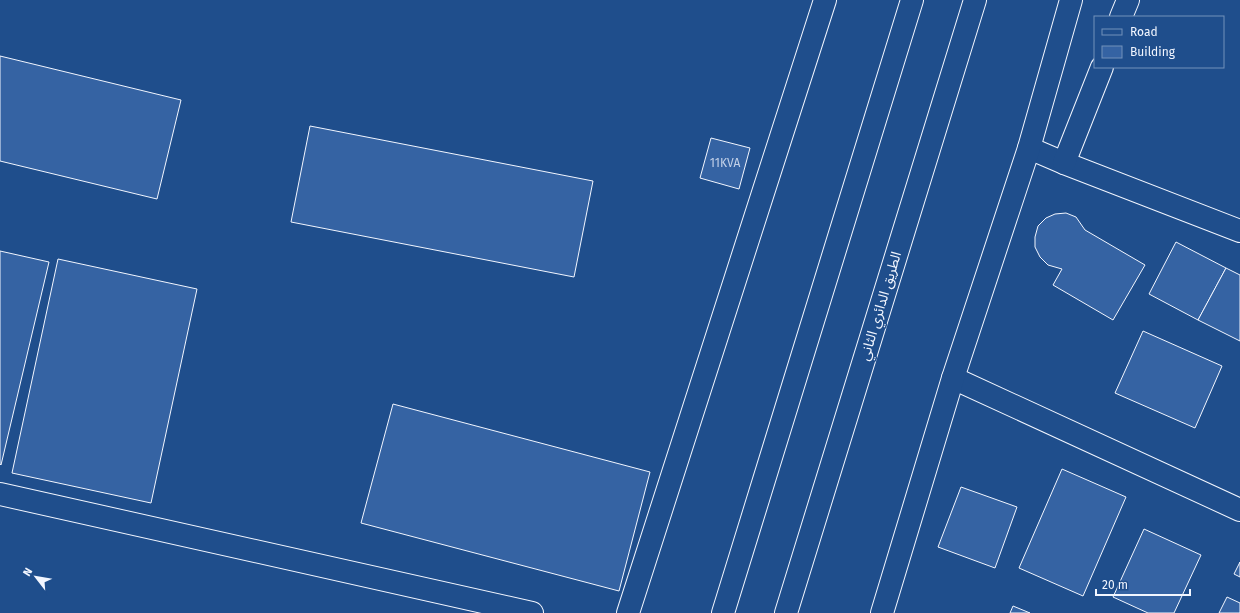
<svg xmlns="http://www.w3.org/2000/svg" width="1240" height="613" font-family="'Fira Sans','Noto Sans Arabic',sans-serif">
<style>
.building{fill:#3563a3;stroke:#f2f6ff}
.lines{fill:none;stroke-linecap:round;stroke-linejoin:round}
.minor-casing{stroke:#f2f6ff;stroke-width:24}
.highway-casing{stroke:#f2f6ff;stroke-width:24}
.minor{stroke:#1f4e8c;stroke-width:22}
.highway{stroke:#1f4e8c;stroke-width:22}
.labels{text-anchor:middle;stroke-width:3;stroke-linejoin:round;paint-order:stroke}
.number-label{font-size:12px;fill:#c3d1e8}
.street-label{font-size:14px;fill:#f2f6ff;stroke:#1f4e8c}
</style>
<rect width="100%" height="100%" fill="#1f4e8c"/>
<!-- building -->
<g class="building">
<path d="M 0,56 L 181,100 L 157,199 L 0,161 Z"/>
<path d="M 310,126 L 593,181 L 574,277 L 291,222 Z"/>
<path d="M 711,138 L 750,148 L 739,189 L 700,178 Z"/>
<path d="M 1066,213 L 1076,217 L 1085,230 L 1145,265 L 1113,320 L 1053,285 L 1062,269 L 1048,265 L 1040,257 L 1035,247 L 1035,237 L 1038,226 L 1046,218 L 1055,214 Z"/>
<path d="M 1176,242 L 1226,268 L 1198,320 L 1149,294 Z"/>
<path d="M 0,251 L 49,262 L 1,465 L 0,464 Z"/>
<path d="M 58,259 L 197,289 L 151,503 L 12,473 Z"/>
<path d="M 1226,268 L 1240,275 L 1240,341 L 1198,320 Z"/>
<path d="M 1143,331 L 1222,366 L 1195,428 L 1115,393 Z"/>
<path d="M 393,404 L 650,472 L 619,591 L 361,523 Z"/>
<path d="M 1062,469 L 1126,497 L 1083,596 L 1019,568 Z"/>
<path d="M 961,487 L 1017,507 L 995,568 L 938,547 Z"/>
<path d="M 1144,529 L 1201,555 L 1174,613 L 1148,613 L 1113,597 Z"/>
<path d="M 1240,562 L 1240,577 L 1234,574 Z"/>
<path d="M 1227,597 L 1240,603 L 1240,613 L 1219,613 Z"/>
<path d="M 1013,606 L 1030,613 L 1010,613 Z"/>
</g>
<g class="lines">
<defs>
<g id="minor">
<path d="M 1121,17 L 1128,0"/>
<path d="M 1029,148 L 1064,163 L 1240,231"/>
<path d="M 1064,163 L 1102,67"/>
<path d="M 953,378 L 1240,510"/>
<path d="M 0,494 L 532,613"/>
<path d="M 628,613 L 825,0"/>
<path d="M 882,613 L 953,378 L 1029,148 L 1071,0"/>
</g>
<g id="highway">
<path d="M 723,613 L 912,0"/>
<path d="M 786,613 L 975,0"/>
</g>
</defs>
<!-- minor casing -->
<use href="#minor" class="minor-casing"/>
<!-- highway casing -->
<use href="#highway" class="highway-casing"/>
<!-- minor -->
<use href="#minor" class="minor"/>
<!-- highway -->
<use href="#highway" class="highway"/>
</g>
<g class="labels">
<!-- number labels -->
<g class="number-label">
<text x="725" y="167">11KVA</text>
</g>
<!-- street labels -->
<g class="street-label">
<text transform="translate(880 306) rotate(-73)" y="5">الطريق الدائري الثاني</text>
</g>
</g>
<!-- legend -->
<rect x="1094" y="16" width="130" height="52" fill="#1f4e8c" stroke="#7391ba"/>
<rect x="1102" y="29" width="20" height="6" fill="#1f4e8c" stroke="#7391ba"/>
<text x="1130" y="36" font-size="12" fill="#f2f6ff">Road</text>
<rect x="1102" y="46" width="20" height="12" fill="#3563a3" stroke="#7391ba"/>
<text x="1130" y="56" font-size="12" fill="#f2f6ff">Building</text>
<!-- north arrow -->
<g transform="translate(36 577) rotate(301)" stroke="#1f4e8c" stroke-width="3" paint-order="stroke">
<path d="M0-3L7 15L0 10L-7 15Z" fill="#f2f6ff"/>
<text y="-6" font-size="11" font-weight="bold" text-anchor="middle" fill="#f2f6ff">N</text>
</g>
<!-- scale -->
<path d="M1096 589v6h94v-6" fill="none" stroke="#f2f6ff" stroke-width="2"/>
<text x="1102" y="589" font-size="12" fill="#f2f6ff" stroke="#1f4e8c" stroke-width="3" paint-order="stroke">20 m</text>
</svg>
